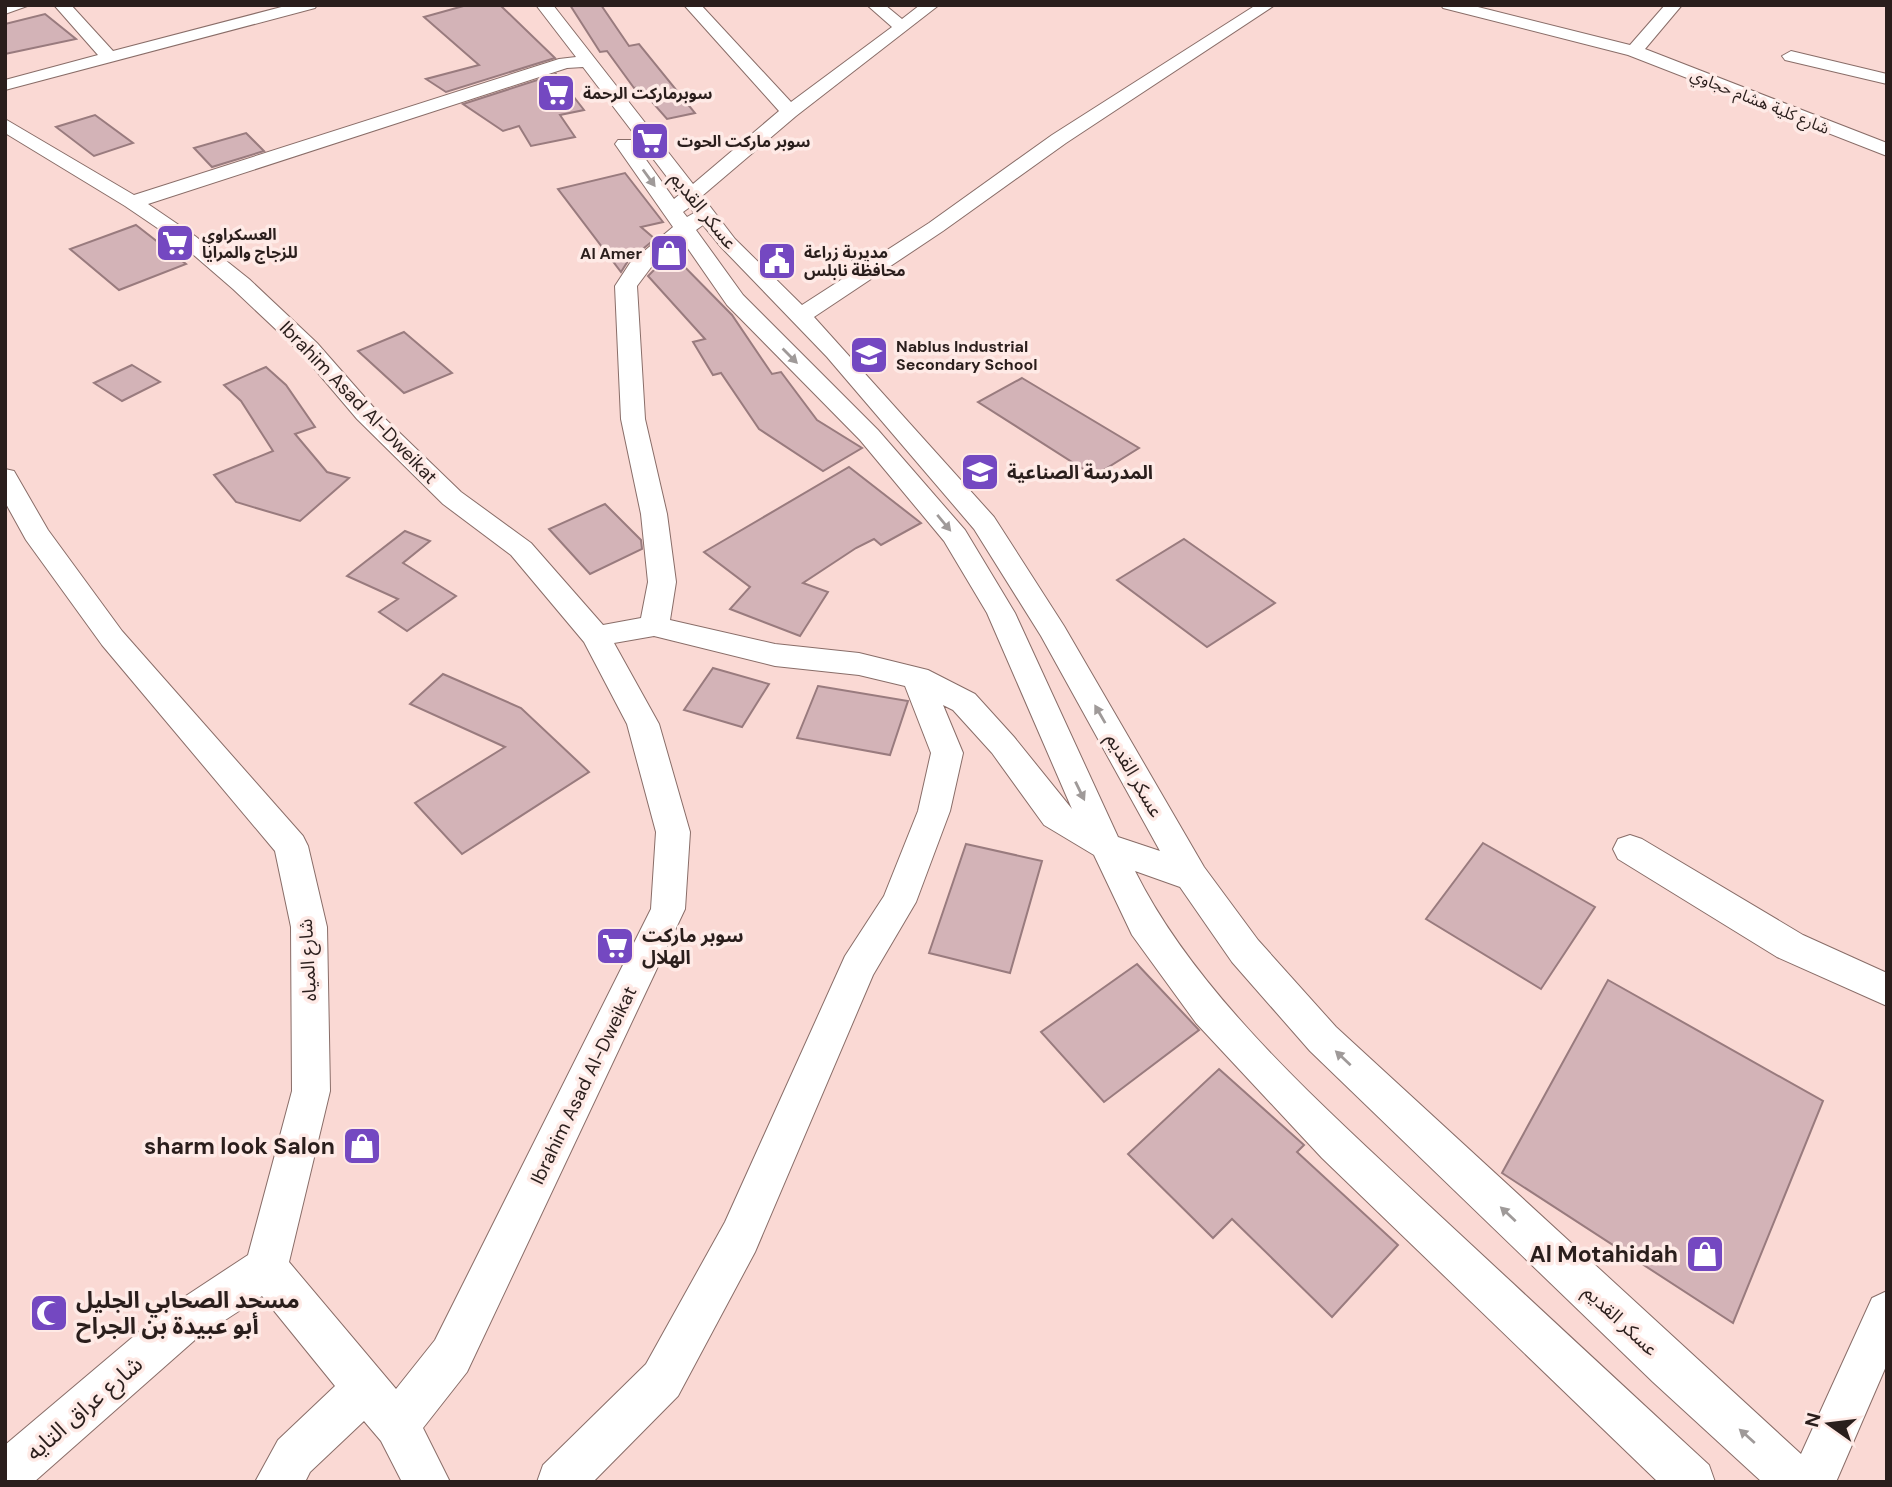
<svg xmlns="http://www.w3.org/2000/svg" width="1892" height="1487" font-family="'DM Sans','Noto Sans Arabic',sans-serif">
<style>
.building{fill:#d3b3b7;stroke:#997b7e;stroke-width:2}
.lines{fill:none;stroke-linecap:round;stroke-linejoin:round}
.minor-casing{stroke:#896d68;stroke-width:2}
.minor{fill:#fff;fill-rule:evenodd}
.oneway{fill:#9f9a99}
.labels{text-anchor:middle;stroke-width:7;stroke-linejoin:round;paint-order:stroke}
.far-poi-label{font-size:16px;font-weight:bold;fill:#2a1e1c;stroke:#feeae6;text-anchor:start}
.far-street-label{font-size:16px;fill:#2a1e1c;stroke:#feeae6}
.street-label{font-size:19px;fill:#2a1e1c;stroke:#feeae6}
.poi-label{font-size:19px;font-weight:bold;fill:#2a1e1c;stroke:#feeae6;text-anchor:start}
.near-poi-label{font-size:23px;font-weight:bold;fill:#2a1e1c;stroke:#feeae6;text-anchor:end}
.near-street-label{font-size:23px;fill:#2a1e1c;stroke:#feeae6}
</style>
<rect width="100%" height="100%" fill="#fad9d4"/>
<!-- building -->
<g class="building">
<path d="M 467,5 L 500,5 L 555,58 L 446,92 L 426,79 L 479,65 L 424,17 Z"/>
<path d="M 570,5 L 601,5 L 629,46 L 639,44 L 695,113 L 667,119 L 639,87 L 634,88 L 607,51 L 600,52 Z"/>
<path d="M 45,14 L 76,39 L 5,54 L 5,24 Z"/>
<path d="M 556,74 L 584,110 L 560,115 L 575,137 L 531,146 L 519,126 L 503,131 L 463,104 Z"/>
<path d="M 95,115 L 133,143 L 94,156 L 56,127 Z"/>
<path d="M 246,133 L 264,151 L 212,167 L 194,148 Z"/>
<path d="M 625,173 L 663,222 L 641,227 L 655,239 L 628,261 L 621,272 L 558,189 Z"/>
<path d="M 136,225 L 186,264 L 119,290 L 70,249 Z"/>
<path d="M 671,253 L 732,315 L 772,374 L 781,372 L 817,420 L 862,448 L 823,471 L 759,429 L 721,373 L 713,375 L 693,342 L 705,339 L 648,276 Z"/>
<path d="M 404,332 L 452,373 L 404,393 L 358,351 Z"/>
<path d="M 132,365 L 160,382 L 122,401 L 94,383 Z"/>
<path d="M 266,367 L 286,385 L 315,427 L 295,434 L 327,472 L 349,478 L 300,521 L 236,502 L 214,475 L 273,451 L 241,401 L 224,385 Z"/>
<path d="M 1022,378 L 1139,448 L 1094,476 L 978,402 Z"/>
<path d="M 849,467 L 921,523 L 881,545 L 874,539 L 856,548 L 803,583 L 828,592 L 800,636 L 730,609 L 750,587 L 704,552 Z"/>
<path d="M 605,504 L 641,540 L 642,549 L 590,574 L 549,529 Z"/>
<path d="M 405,531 L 430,541 L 403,563 L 456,596 L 407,631 L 379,612 L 398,599 L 347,576 Z"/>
<path d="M 1184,539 L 1275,603 L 1207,647 L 1117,580 Z"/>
<path d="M 713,668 L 769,684 L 742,727 L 684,710 Z"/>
<path d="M 443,674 L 521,708 L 589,772 L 462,854 L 415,803 L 505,747 L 410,704 Z"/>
<path d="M 818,686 L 908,701 L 890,755 L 797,738 Z"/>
<path d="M 1483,843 L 1595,907 L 1541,989 L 1426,919 Z"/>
<path d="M 966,844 L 1042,861 L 1010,973 L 929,953 Z"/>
<path d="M 1137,964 L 1199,1030 L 1104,1102 L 1041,1032 Z"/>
<path d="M 1608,980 L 1823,1101 L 1733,1323 L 1502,1173 Z"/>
<path d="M 1219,1069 L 1304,1145 L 1297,1152 L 1398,1245 L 1332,1317 L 1232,1219 L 1213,1238 L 1128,1154 Z"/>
</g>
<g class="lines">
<defs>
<g id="minor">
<path d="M 5,5 L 30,5 L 5,14 Z"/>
<path d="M 54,5 L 71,5 L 113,51 L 289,5 L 317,5 L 315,8 L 5,90 L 5,80 L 98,55 Z"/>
<path d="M 536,5 L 553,5 L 693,184 L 779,111 L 684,5 L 701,5 L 791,102 L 892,27 L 867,5 L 885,5 L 902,19 L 920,5 L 939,5 L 796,116 L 702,196 L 735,239 L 802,305 L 929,223 L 1052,135 L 1256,5 L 1275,5 L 1066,143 L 943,231 L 814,317 L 994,517 L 1064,626 L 1204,867 L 1258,940 L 1336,1027 L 1801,1454 L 1872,1298 L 1887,1291 L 1887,1364 L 1836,1482 L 1762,1482 L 1653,1382 L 1310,1051 L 1232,962 L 1180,887 L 1135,871 C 1196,994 1322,1105 1422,1199 C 1518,1288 1613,1377 1709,1465 L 1715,1482 L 1658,1482 L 1322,1158 L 1196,1023 L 1132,935 L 1094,855 L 1044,825 L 992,753 L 953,710 L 943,705 L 963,753 L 950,811 L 916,902 L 873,975 L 755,1252 L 678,1396 L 593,1482 L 537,1482 L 543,1465 L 646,1364 L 725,1222 L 845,956 L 884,896 L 918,811 L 931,753 L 905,686 L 859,675 L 775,666 L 654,636 L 614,643 L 659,724 L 690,832 L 685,909 L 467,1372 L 423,1428 L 450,1482 L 402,1482 L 381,1441 L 364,1421 L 310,1472 L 305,1482 L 255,1482 L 278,1440 L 335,1386 L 262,1296 L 196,1339 L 34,1482 L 5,1482 L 5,1445 L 166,1309 L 248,1255 L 292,1091 L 291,927 L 275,851 L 102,645 L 26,540 L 5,502 L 5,469 L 14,471 L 48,530 L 122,631 L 303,836 L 308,846 L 327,927 L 330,1091 L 289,1262 L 396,1389 L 435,1340 L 651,909 L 656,832 L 627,724 L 584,642 L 511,555 L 443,504 L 357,419 L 301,353 L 233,289 L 181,244 L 125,206 L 5,133 L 5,119 L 134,195 L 559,59 L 576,57 ZM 583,67 L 680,194 L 674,199 L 632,140 L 618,140 L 615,144 L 673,227 L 630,263 L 615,286 L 621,419 L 641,514 L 648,582 L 641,618 L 603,625 L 531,543 L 461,492 L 375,409 L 317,343 L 249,279 L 195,236 L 148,204 L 567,68 ZM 690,207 L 694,213 L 687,217 L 683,212 ZM 703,225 L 721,247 L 827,357 L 974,529 L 1041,636 L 1160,851 L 1118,837 L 1015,613 L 965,530 L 878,430 L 743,295 L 696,230 ZM 682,240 L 727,305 L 860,440 L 944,541 L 987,613 L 1072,809 L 1014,737 L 975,694 L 928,670 L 859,653 L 775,644 L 670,620 L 676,582 L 667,514 L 645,419 L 637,286 L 655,262 Z"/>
<path d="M 1441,5 L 1470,5 L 1630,45 L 1665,5 L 1682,5 L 1645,49 L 1887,143 L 1887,156 L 1628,55 L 1443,8 Z"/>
<path d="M 1791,51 L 1887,74 L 1887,84 L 1785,60 L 1782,56 Z"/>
<path d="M 1630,835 L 1642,839 L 1803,935 L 1887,973 L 1887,1006 L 1777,957 L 1618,859 L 1613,849 L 1618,839 Z"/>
</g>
</defs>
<!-- minor casing -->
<use href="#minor" class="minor-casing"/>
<!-- minor -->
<use href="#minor" class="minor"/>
</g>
<!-- one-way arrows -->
<defs><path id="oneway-solid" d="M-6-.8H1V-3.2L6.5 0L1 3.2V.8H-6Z" transform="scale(1.75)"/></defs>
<g class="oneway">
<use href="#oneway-solid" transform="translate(649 178) rotate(54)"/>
<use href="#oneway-solid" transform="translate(790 356) rotate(45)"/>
<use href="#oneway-solid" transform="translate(944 523) rotate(50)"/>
<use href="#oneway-solid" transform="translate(1100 714) rotate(-120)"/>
<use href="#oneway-solid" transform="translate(1080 791) rotate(64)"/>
<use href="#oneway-solid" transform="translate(1343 1058) rotate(-137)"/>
<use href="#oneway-solid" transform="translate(1508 1214) rotate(-137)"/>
<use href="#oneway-solid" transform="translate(1747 1436) rotate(-138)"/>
</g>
<!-- icons -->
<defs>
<symbol id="supermarket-square" viewBox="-11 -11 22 22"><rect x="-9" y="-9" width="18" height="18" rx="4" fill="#7448c1" stroke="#feeae6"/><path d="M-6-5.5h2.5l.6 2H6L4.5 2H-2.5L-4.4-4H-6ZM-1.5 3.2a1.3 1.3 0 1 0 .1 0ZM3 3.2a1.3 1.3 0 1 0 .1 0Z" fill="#fff"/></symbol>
<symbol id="shop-square" viewBox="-11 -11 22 22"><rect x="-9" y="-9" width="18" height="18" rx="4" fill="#7448c1" stroke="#feeae6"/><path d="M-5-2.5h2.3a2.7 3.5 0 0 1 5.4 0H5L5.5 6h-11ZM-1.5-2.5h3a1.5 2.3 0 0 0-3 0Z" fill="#fff"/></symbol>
<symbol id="civic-square" viewBox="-11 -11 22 22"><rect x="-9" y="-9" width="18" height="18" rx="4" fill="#7448c1" stroke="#feeae6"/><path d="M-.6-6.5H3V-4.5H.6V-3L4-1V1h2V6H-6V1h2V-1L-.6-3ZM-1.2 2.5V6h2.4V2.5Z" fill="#fff"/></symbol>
<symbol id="school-square" viewBox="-11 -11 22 22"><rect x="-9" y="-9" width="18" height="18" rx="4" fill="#7448c1" stroke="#feeae6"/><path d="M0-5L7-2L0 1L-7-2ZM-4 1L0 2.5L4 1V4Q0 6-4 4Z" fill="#fff"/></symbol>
<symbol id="mosque-square" viewBox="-11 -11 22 22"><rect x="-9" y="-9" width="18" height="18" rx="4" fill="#7448c1" stroke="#feeae6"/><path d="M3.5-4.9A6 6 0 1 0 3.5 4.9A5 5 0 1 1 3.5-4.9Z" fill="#fff"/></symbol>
</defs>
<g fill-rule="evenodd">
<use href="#supermarket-square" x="534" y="71" width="44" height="44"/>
<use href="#supermarket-square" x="628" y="119" width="44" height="44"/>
<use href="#supermarket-square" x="153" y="221" width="44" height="44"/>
<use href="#shop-square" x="647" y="231" width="44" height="44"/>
<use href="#civic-square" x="755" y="239" width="44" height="44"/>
<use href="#school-square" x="847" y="333" width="44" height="44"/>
<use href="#school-square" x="958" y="450" width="44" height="44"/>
<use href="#supermarket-square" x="593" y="924" width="44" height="44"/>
<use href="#shop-square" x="340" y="1124" width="44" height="44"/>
<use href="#shop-square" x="1683" y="1232" width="44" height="44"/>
<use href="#mosque-square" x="27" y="1291" width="44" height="44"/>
</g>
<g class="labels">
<!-- far-poi labels -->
<g class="far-poi-label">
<text x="583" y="99">سوبرماركت الرحمة</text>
<text x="677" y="147">سوبر ماركت الحوت</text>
<text x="202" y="240">العسكراوي<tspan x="202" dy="18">للزجاج والمرايا</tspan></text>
<text x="804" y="258">مديرية زراعة<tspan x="804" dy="18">محافظة نابلس</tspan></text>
<text x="642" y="259" text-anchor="end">Al Amer</text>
<text x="896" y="352">Nablus Industrial<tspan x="896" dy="18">Secondary School</tspan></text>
</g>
<!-- far-street labels -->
<g class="far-street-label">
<text transform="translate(1760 101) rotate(22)" y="6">شارع كلية هشام حجاوي</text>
</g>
<!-- street labels -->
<g class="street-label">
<text transform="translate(704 210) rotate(51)" y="7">عسكر القديم</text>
<text transform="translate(359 402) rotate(46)" y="7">Ibrahim Asad Al-Dweikat</text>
<text transform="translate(1135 775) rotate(60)" y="7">عسكر القديم</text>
<text transform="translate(307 960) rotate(-93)" y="7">شارع المياه</text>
<text transform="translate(583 1085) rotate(-64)" y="7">Ibrahim Asad Al-Dweikat</text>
<text transform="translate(1621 1320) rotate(43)" y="7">عسكر القديم</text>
</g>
<!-- poi labels -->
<g class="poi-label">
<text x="1007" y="479">المدرسة الصناعية</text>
<text x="642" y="942">سوبر ماركت<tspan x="642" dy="22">الهلال</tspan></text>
</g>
<!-- near-poi labels -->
<g class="near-poi-label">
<text x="335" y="1154">sharm look Salon</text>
<text x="1678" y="1262">Al Motahidah</text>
<text x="76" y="1308" text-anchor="start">مسجد الصحابي الجليل<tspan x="76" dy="26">أبو عبيدة بن الجراح</tspan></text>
</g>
<!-- near-street labels -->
<g class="near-street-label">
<text transform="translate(84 1408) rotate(-41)" y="8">شارع عراق التايه</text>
</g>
</g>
<!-- border -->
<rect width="1892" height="1487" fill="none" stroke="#2a1e1c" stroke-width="14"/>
<!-- north arrow -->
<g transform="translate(1829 1424) rotate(284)" stroke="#feeae6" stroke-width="5" paint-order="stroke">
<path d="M0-5L12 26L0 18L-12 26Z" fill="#2a1e1c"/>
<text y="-10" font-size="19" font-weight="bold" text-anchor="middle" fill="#2a1e1c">N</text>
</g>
</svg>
